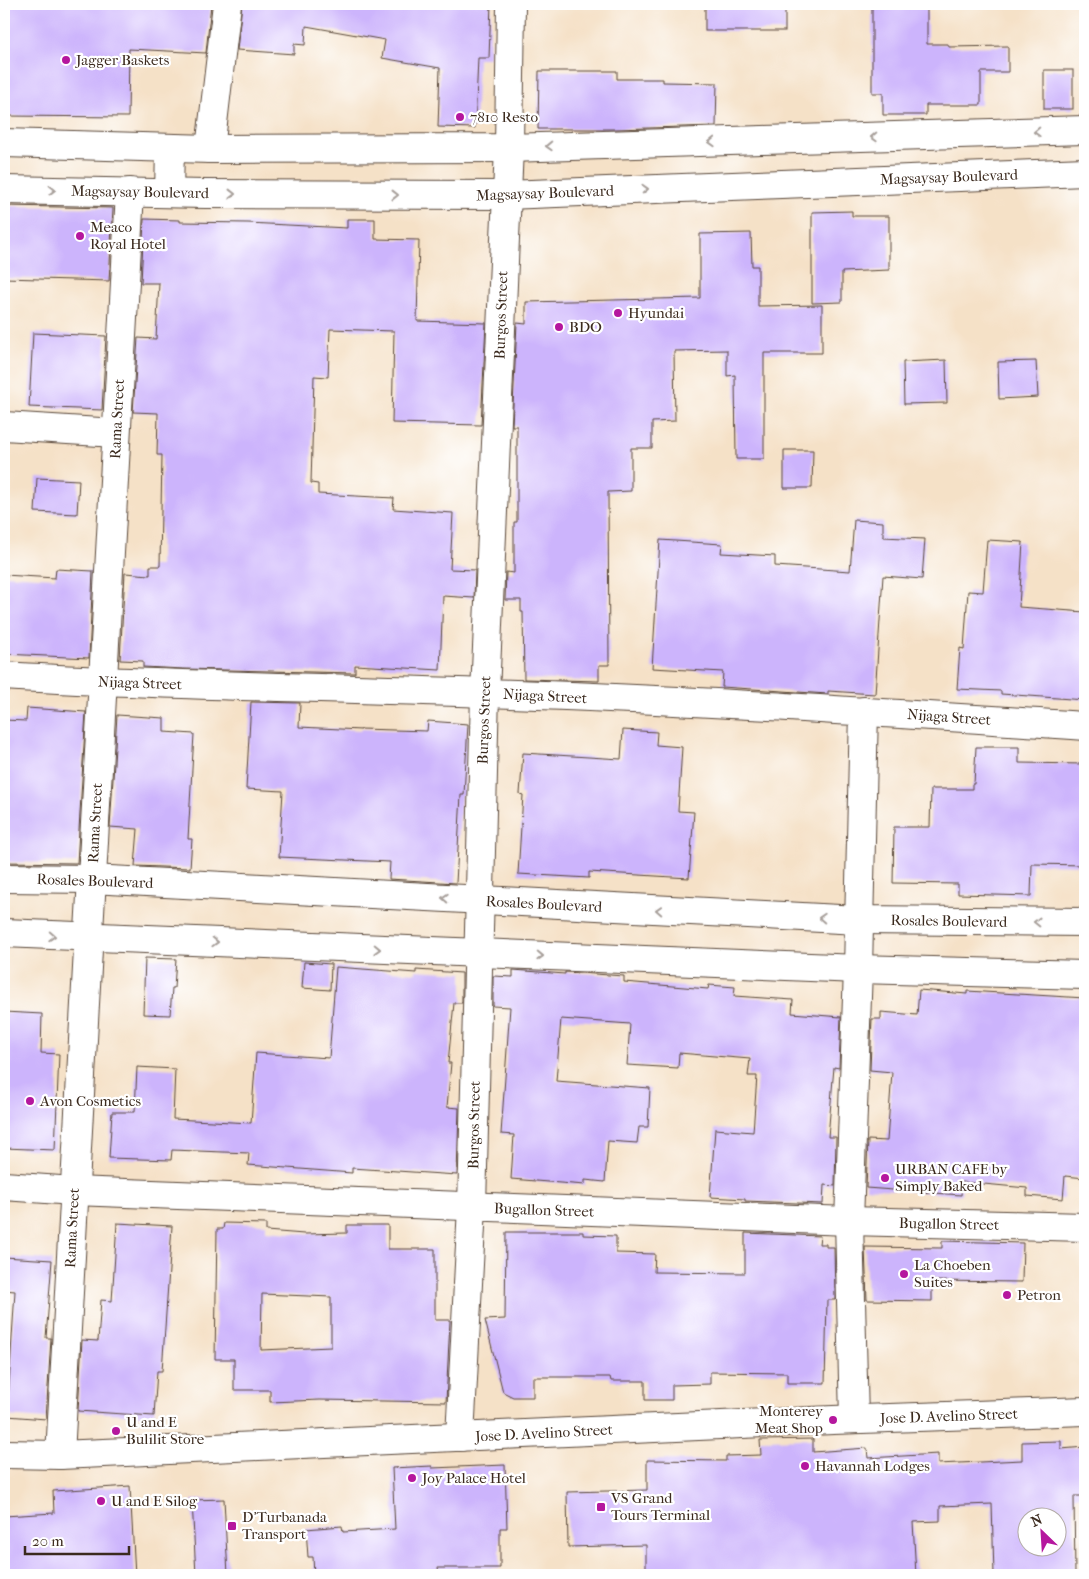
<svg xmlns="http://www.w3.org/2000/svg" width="1089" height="1579" font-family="'IM FELL French Canon',serif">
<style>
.building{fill:#ccb4fc;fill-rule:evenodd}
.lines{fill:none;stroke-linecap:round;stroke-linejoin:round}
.minor-casing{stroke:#574537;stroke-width:30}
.tertiary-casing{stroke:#574537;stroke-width:30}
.secondary-casing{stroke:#574537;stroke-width:30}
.minor{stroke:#fff;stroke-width:28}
.tertiary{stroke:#fff;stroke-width:28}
.secondary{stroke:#fff;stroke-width:28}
.oneway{stroke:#a79f9a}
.poi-dot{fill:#b5179e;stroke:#fff;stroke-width:2}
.labels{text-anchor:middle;stroke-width:4.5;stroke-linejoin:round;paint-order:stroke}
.poi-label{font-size:15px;fill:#3b2a1e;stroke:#fff;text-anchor:start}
.street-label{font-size:15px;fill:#3b2a1e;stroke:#fff}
</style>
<rect width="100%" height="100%" fill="#fff"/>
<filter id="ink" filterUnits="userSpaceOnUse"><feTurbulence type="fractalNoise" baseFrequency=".02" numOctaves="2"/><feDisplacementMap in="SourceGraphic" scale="10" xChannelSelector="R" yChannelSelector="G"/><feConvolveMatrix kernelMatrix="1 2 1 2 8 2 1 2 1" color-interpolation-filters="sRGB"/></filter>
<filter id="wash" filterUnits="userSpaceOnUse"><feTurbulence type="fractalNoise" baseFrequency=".0096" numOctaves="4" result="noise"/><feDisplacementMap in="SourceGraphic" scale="20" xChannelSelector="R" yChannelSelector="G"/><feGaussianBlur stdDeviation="1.12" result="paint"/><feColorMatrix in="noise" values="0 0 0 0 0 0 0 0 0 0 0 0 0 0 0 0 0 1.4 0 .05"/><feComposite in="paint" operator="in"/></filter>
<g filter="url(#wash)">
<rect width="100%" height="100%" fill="#f5e1c7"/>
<g id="blocks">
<!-- building -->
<g class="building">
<path d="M 4,4 L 211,4 L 206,53 L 129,49 L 128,117 L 4,116 Z"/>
<path d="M 242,4 L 491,4 L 489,58 L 478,58 L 475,128 L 438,127 L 440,68 L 382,58 L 385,40 L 306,26 L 305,45 L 294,44 L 294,54 L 237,50 Z"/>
<rect x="705" y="4" width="80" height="27"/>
<path d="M 872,4 L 927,4 L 927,44 L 948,44 L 949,47 L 1008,46 L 1008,72 L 981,72 L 981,105 L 926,105 L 926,115 L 883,115 L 883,93 L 872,93 Z"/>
<rect x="1044" y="70" width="29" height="39"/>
<path d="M 539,71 L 617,71 L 617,79 L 663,79 L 663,82 L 717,83 L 716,126 L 615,129 L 538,129 Z"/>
<path d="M 4,206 L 113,208 L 109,281 L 4,278 Z"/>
<path d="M 852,211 L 852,216 L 889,216 L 889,270 L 842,272 L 842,302 L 812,303 L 812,212 Z"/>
<path d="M 144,219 L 180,220 L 180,222 L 248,223 L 347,228 L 347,219 L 375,219 L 375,239 L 419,240 L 417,321 L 486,323 L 481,425 L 392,423 L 394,331 L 330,329 L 328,377 L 314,376 L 311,483 L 318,484 L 318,494 L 394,498 L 393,509 L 453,513 L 450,569 L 475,570 L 474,598 L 443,596 L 440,670 L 355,665 L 355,673 L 184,669 L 143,667 L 143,661 L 120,660 L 125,573 L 150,575 L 150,566 L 160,566 L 162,455 L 157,455 L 158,413 L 133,412 L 138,338 L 156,339 L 159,283 L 141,283 Z"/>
<path d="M 751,233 L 752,266 L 758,266 L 758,306 L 822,305 L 822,353 L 764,353 L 764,459 L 736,459 L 735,375 L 727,376 L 727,350 L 674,351 L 675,421 L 652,422 L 652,448 L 631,448 L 631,491 L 608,492 L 609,665 L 599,665 L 599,681 L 524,679 L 523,612 L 521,612 L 521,600 L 505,600 L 506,572 L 514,573 L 514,522 L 517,522 L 517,426 L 512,426 L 517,323 L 526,324 L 526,302 L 700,298 L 700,234 Z"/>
<path d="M 33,333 L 106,336 L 102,410 L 29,407 Z"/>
<path d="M 946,360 L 947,403 L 904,404 L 903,362 Z"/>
<path d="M 1036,361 L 1038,397 L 999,399 L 998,362 Z"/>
<path d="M 784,450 L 813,450 L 812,488 L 784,488 Z"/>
<path d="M 37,478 L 79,480 L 77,514 L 35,512 Z"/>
<path d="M 854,520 L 883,522 L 883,537 L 925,539 L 922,579 L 883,576 L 875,694 L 828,691 L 828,694 L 722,687 L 723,672 L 652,668 L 660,540 L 722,544 L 721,553 L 775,556 L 775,566 L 850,571 Z"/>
<path d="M 987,540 L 1023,542 L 1019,607 L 1085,612 L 1085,700 L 1001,694 L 1001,691 L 957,689 L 960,648 L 964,649 L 968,591 L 983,592 Z"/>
<path d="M 56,569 L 93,571 L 89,658 L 4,654 L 4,575 L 55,578 Z"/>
<path d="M 251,702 L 300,703 L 299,727 L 361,730 L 361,729 L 427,731 L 428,721 L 468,724 L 464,795 L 461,795 L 456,883 L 389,879 L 390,862 L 279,857 L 283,791 L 246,789 Z"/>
<path d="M 27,708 L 86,712 L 77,863 L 4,862 L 4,720 L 26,721 Z"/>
<path d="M 117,715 L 164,718 L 164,732 L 194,734 L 188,839 L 192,839 L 190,868 L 135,866 L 138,829 L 110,827 Z"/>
<path d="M 623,730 L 657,732 L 656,745 L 682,747 L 678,811 L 694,812 L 689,878 L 589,872 L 589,878 L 518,874 L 523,795 L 520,794 L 523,753 L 621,759 Z"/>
<path d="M 976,747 L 1019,747 L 1019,763 L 1085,764 L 1085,865 L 1032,864 L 1031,896 L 958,894 L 958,884 L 893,883 L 894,827 L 930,827 L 931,789 L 972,789 L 972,784 L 974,784 Z"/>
<path d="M 145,958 L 176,959 L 174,988 L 172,988 L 170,1015 L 143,1014 Z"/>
<path d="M 304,962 L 331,964 L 330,990 L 302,988 Z"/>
<path d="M 336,967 L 416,973 L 416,970 L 462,973 L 462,1003 L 454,1003 L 448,1063 L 451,1063 L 447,1107 L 459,1108 L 457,1175 L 352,1168 L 352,1173 L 248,1165 L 249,1153 L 172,1150 L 171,1160 L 109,1158 L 112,1112 L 135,1112 L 137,1067 L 175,1069 L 173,1119 L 251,1123 L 256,1053 L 329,1058 Z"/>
<path d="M 513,970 L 565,974 L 565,972 L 624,976 L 624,982 L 708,989 L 709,985 L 735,987 L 734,996 L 793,1000 L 792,1013 L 841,1017 L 839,1068 L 834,1067 L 828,1137 L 836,1137 L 835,1186 L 824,1185 L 823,1204 L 745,1201 L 745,1199 L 710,1197 L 715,1129 L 753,1132 L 757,1076 L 748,1076 L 750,1059 L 679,1053 L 678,1068 L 627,1065 L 630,1024 L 561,1019 L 556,1081 L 650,1088 L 648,1127 L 639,1127 L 637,1143 L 608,1141 L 605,1182 L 585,1180 L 585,1185 L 511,1179 L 514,1135 L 501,1134 L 510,1007 L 493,1006 L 493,976 L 513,977 Z"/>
<path d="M 919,990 L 967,994 L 967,991 L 1085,998 L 1085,1178 L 1065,1176 L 1063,1199 L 1027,1196 L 1027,1188 L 962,1182 L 961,1195 L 866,1188 L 868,1140 L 887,1141 L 892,1072 L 870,1070 L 872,1019 L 881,1019 L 881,1012 L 917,1015 Z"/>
<path d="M 4,1012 L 42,1014 L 41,1053 L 59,1054 L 55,1150 L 4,1148 Z"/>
<path d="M 117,1223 L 172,1226 L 162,1371 L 157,1371 L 154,1416 L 78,1411 L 82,1340 L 98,1341 L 101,1300 L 112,1301 Z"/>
<path d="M 224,1223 L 266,1224 L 266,1231 L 304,1234 L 347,1233 L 347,1225 L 388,1225 L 388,1249 L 435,1249 L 435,1320 L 450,1320 L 446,1402 L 320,1400 L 270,1402 L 270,1390 L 234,1390 L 234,1359 L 215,1359 L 217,1229 L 223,1229 ZM 262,1294 L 331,1297 L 331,1347 L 261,1350 Z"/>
<path d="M 506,1232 L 583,1232 L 583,1235 L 616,1236 L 616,1253 L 655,1254 L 654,1272 L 745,1273 L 745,1233 L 820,1236 L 819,1244 L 826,1244 L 826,1247 L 834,1247 L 835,1300 L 827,1300 L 825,1383 L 787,1383 L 787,1373 L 710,1372 L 710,1384 L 672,1385 L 672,1400 L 645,1400 L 645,1381 L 611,1381 L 610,1377 L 533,1377 L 533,1397 L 513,1397 L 503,1392 L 485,1320 L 505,1319 Z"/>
<path d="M 942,1241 L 1023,1243 L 1022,1282 L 932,1281 L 932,1301 L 867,1300 L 865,1247 L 942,1248 Z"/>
<path d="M 4,1257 L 52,1260 L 46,1338 L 51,1338 L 46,1419 L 7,1416 L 15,1291 L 4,1290 Z"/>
<path d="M 813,1439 L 813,1452 L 867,1448 L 868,1458 L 938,1454 L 938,1464 L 1022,1460 L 1022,1442 L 1061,1441 L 1061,1449 L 1085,1447 L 1085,1496 L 1074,1496 L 1075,1575 L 994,1575 L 992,1504 L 940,1506 L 940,1521 L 913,1522 L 916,1575 L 646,1575 L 646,1545 L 568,1547 L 567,1492 L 647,1490 L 647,1460 L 726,1461 L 726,1456 L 761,1455 L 760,1440 ZM 1026,1516 L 1056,1516 L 1056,1546 L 1026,1546 Z"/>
<path d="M 505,1465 L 507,1528 L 500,1528 L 500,1568 L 438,1568 L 439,1575 L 314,1575 L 313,1557 L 308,1557 L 306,1529 L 342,1526 L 343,1532 L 395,1529 L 392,1468 L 432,1466 L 432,1468 Z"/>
<path d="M 130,1486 L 135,1575 L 57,1575 L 57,1572 L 4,1575 L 4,1516 L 54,1513 L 53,1491 Z"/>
<path d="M 224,1499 L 228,1575 L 196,1575 L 192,1500 Z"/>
</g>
</g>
</g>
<g filter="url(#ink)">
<use href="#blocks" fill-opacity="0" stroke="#574537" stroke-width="1"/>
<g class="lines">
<defs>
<g id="minor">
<path d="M 210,149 L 227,4"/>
<path d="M 4,426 L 116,433"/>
<path d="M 4,676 C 163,686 323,687 482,693 C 683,699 884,713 1085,726"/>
<path d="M 4,878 L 91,879 L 858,920 L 1085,922"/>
<path d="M 4,933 L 858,969 L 1085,975"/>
<path d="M 4,1186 L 74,1191 L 849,1221 L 1085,1227"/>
<path d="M 854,1419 L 849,1221 L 858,969 L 864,711"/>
<path d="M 460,1437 L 472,1207 L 485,693 L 509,148 L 511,4"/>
<path d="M 60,1455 L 130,192"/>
</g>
<g id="tertiary">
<path d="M 4,143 L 210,149 L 509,148 L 1085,130"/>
<path d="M 4,190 L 205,194 L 506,195 L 1085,172"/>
<path d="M 169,193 L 170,148"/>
</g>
<path id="secondary" d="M 4,1454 L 60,1455 L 833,1420 L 1085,1411"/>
</defs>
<!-- minor casing -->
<use href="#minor" class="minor-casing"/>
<!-- tertiary casing -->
<use href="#tertiary" class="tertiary-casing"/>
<!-- secondary casing -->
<use href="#secondary" class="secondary-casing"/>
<!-- minor -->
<use href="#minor" class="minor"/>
<!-- tertiary -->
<use href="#tertiary" class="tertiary"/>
<!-- secondary -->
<use href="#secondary" class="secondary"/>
</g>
<!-- one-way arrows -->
<defs><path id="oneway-chevron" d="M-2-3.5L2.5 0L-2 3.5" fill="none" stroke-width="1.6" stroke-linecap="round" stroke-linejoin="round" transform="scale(1.25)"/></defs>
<g class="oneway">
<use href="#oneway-chevron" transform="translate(1037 132) rotate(178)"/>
<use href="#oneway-chevron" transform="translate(874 137) rotate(178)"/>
<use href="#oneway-chevron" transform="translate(712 142) rotate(178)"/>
<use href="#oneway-chevron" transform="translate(549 146) rotate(178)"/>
<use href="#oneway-chevron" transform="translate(645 189) rotate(-2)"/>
<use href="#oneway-chevron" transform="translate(52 190) rotate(1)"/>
<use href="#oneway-chevron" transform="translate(232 194)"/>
<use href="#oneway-chevron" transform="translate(395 195)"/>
<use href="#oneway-chevron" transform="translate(445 898) rotate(-177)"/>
<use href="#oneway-chevron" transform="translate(659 910) rotate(-177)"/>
<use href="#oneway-chevron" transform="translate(822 918) rotate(-177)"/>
<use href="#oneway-chevron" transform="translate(1037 922) rotate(-179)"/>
<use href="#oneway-chevron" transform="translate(52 936) rotate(3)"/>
<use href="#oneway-chevron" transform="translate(215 942) rotate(2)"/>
<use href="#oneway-chevron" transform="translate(377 949) rotate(2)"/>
<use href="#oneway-chevron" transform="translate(540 956) rotate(2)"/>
</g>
</g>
<!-- markers -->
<g class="poi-dot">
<circle cx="66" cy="60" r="5"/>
<circle cx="460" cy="117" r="5"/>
<circle cx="80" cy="236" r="5"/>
<circle cx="618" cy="313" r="5"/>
<circle cx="559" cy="327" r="5"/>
<circle cx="30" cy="1101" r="5"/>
<circle cx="885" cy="1178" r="5"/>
<circle cx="904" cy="1274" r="5"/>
<circle cx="1007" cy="1295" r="5"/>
<circle cx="833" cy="1420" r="5"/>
<circle cx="116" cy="1431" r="5"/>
<circle cx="805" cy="1466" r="5"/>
<circle cx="412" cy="1478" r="5"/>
<circle cx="101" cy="1501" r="5"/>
<rect x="596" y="1502" width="10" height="10" rx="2.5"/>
<rect x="227" y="1521" width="10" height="10" rx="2.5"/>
</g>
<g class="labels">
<!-- poi labels -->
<g class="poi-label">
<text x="76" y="65">Jagger Baskets</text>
<text x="470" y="122">7810 Resto</text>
<text x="90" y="232">Meaco<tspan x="90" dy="17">Royal Hotel</tspan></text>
<text x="628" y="318">Hyundai</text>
<text x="569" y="332">BDO</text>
<text x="40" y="1106">Avon Cosmetics</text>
<text x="895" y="1174">URBAN CAFE by<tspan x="895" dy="17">Simply Baked</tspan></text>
<text x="914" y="1270">La Choeben<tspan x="914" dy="17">Suites</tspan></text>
<text x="1017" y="1300">Petron</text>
<text x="823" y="1416" text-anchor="end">Monterey<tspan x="823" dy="17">Meat Shop</tspan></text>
<text x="126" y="1427">U and E<tspan x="126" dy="17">Bulilit Store</tspan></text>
<text x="815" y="1471">Havannah Lodges</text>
<text x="422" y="1483">Joy Palace Hotel</text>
<text x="611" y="1503">VS Grand<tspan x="611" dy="17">Tours Terminal</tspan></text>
<text x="111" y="1506">U and E Silog</text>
<text x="242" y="1522">D'Turbanada<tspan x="242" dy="17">Transport</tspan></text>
</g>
<!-- street labels -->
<g class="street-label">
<text transform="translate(949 177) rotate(-2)" y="5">Magsaysay Boulevard</text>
<text transform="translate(140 192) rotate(1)" y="5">Magsaysay Boulevard</text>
<text transform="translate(545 193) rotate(-2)" y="5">Magsaysay Boulevard</text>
<text transform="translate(501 315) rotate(-88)" y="5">Burgos Street</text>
<text transform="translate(117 419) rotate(-87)" y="5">Rama Street</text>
<text transform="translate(140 683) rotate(2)" y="5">Nijaga Street</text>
<text transform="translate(545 696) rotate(3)" y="5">Nijaga Street</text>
<text transform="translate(949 717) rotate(4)" y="5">Nijaga Street</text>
<text transform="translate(484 720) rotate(-88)" y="5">Burgos Street</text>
<text transform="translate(95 823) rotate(-87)" y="5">Rama Street</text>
<text transform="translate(95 881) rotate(2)" y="5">Rosales Boulevard</text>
<text transform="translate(544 904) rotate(3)" y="5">Rosales Boulevard</text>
<text transform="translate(949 921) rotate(1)" y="5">Rosales Boulevard</text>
<text transform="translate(474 1125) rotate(-89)" y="5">Burgos Street</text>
<text transform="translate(544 1210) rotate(2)" y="5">Bugallon Street</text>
<text transform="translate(949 1224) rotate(1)" y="5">Bugallon Street</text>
<text transform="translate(72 1228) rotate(-87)" y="5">Rama Street</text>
<text transform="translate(949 1416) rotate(-2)" y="5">Jose D. Avelino Street</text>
<text transform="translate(544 1433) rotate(-3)" y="5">Jose D. Avelino Street</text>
</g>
</g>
<!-- margin -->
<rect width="1089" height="1579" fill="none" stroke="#fff" stroke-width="20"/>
<!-- north arrow -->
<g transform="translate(1042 1532) rotate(335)"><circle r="24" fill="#ffffff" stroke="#b1aaa5"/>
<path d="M0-4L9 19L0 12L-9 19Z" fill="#b5179e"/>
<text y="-8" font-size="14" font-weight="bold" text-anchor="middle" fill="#3b2a1e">N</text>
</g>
<!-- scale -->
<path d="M25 1546v8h104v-8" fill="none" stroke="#3b2a1e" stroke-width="2.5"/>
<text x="32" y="1546" font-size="15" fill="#3b2a1e" stroke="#ffffff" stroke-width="4" paint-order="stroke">20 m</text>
</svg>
